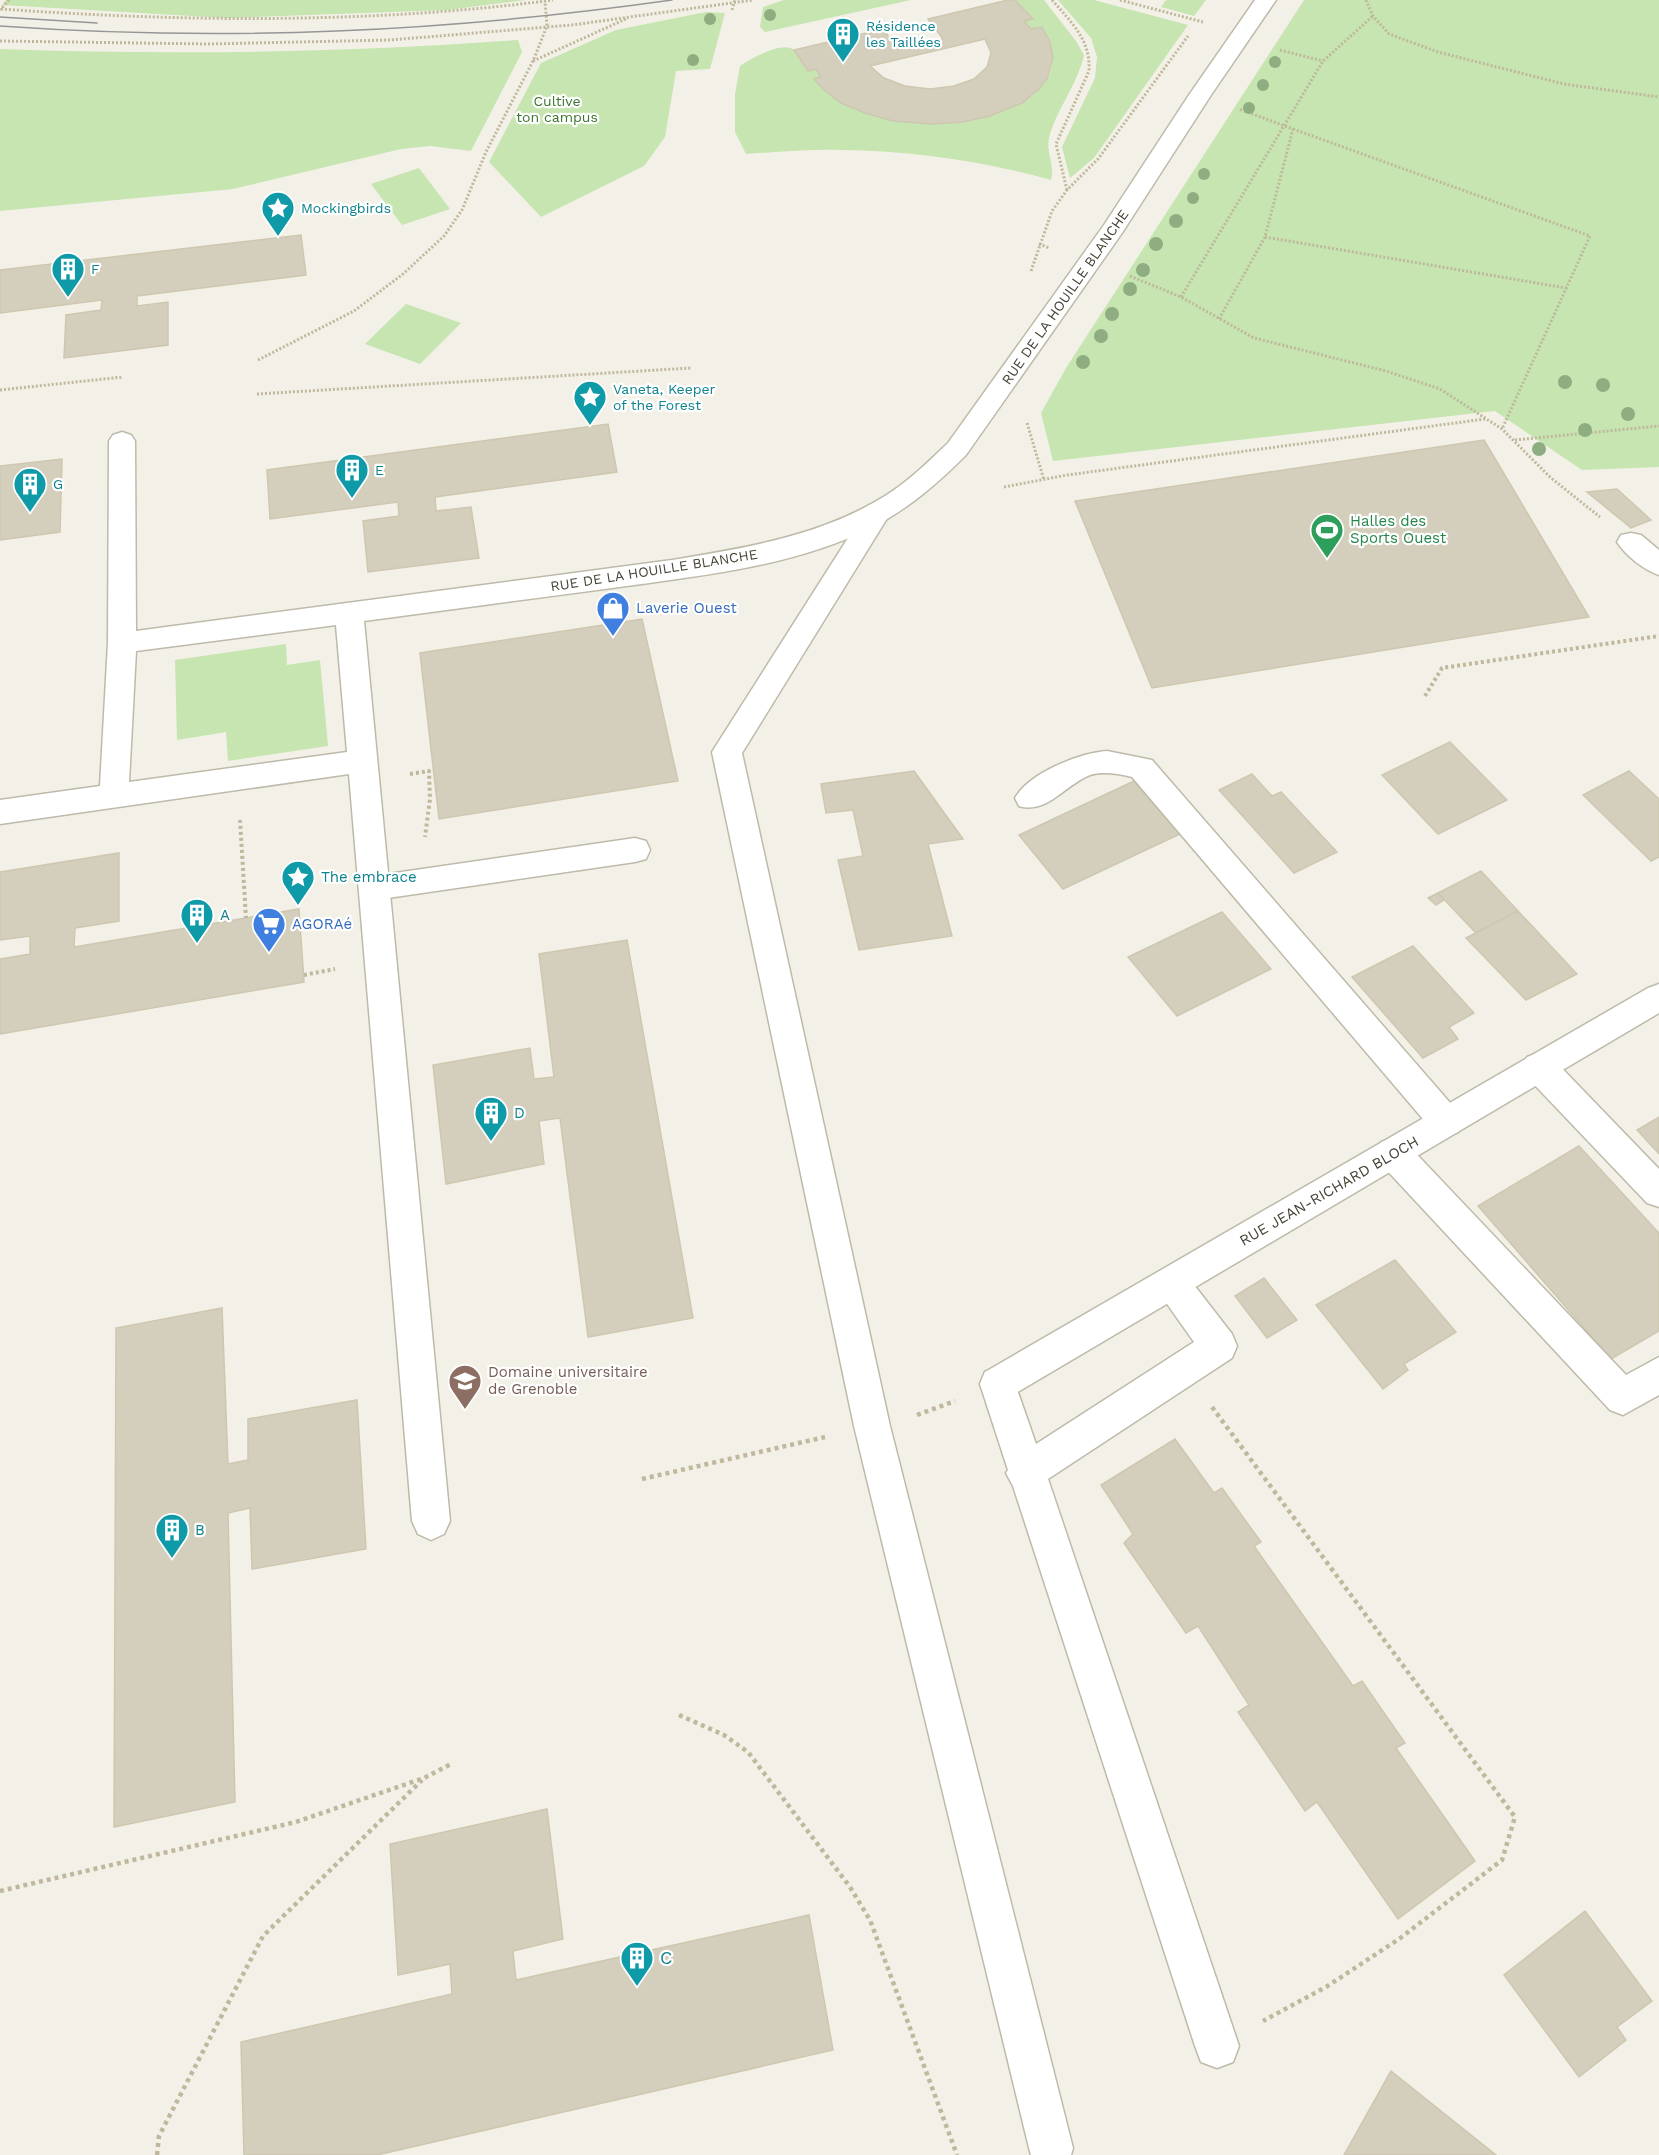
<svg xmlns="http://www.w3.org/2000/svg" width="1659" height="2155" font-family="'Work Sans',sans-serif">
<style>
.green{fill:#c6e5b1}
.building{fill:#d4cebd;stroke:#cec7b0;stroke-width:1.5;fill-rule:evenodd}
.lines{fill:none;stroke-linecap:round;stroke-linejoin:round}
.lane-casing{stroke:#bebaaa;stroke-width:3}
.street-casing{stroke:#bebaaa;stroke-width:3}
.path-far2{stroke:#bfb89c;stroke-width:3;stroke-dasharray:2 2;stroke-linecap:butt}
.path-far1{stroke:#bfb89c;stroke-width:4;stroke-dasharray:3 3;stroke-linecap:butt}
.path{stroke:#bfb89c;stroke-width:4.5;stroke-dasharray:4 4;stroke-linecap:butt}
.lane{fill:#fff;fill-rule:evenodd}
.street{fill:#fff;fill-rule:evenodd}
.tram{stroke:#969696;stroke-width:1.5}
.tree{fill:#8ead80}
.labels{text-anchor:middle;stroke-width:4.5;stroke-linejoin:round;paint-order:stroke}
.far-culture-label{font-size:14px;fill:#0d838f;stroke:#fff;text-anchor:start}
.far-park-label{font-size:14px;fill:#3c752c;stroke:#fff}
.far-street-label{font-size:14px;fill:#464236;stroke:#fff}
.leisure-label{font-size:15px;fill:#27864d;stroke:#fff;text-anchor:start}
.shop-label{font-size:15px;fill:#366cbe;stroke:#fff;text-anchor:start}
.culture-label{font-size:15px;fill:#0d838f;stroke:#fff;text-anchor:start}
.street-label{font-size:15px;fill:#464236;stroke:#fff}
.education-label{font-size:15px;fill:#785e54;stroke:#fff;text-anchor:start}
.near-culture-label{font-size:18px;fill:#0d838f;stroke:#fff;text-anchor:start}
</style>
<rect width="100%" height="100%" fill="#f3f1e7"/>
<!-- green -->
<g class="green">
<path d="M 6,0 L 526,0 L 447,10 L 226,18 L 2,5 Z"/>
<path d="M 784,0 L 911,0 L 765,32 L 760,27 L 763,7 Z"/>
<path d="M 1015,0 L 1044,0 L 1076,41 L 1084,55 C 1077,86 1056,110 1049,138 C 1046,153 1055,166 1051,180 C 983,161 912,151 842,150 C 810,149 778,152 746,154 L 735,132 L 735,94 L 740,66 C 750,59 783,40 794,50 C 800,55 804,64 808,71 L 816,69 L 821,77 L 815,80 C 835,102 861,113 890,120 C 944,132 1092,112 1042,27 L 1031,29 L 1024,21 L 1032,19 Z"/>
<path d="M 1058,0 L 1094,0 L 1188,25 L 1094,158 L 1070,178 L 1062,147 L 1095,78 L 1097,57 L 1091,38 Z"/>
<path d="M 1166,0 L 1206,0 L 1194,16 L 1161,7 Z"/>
<path d="M 1304,0 L 1659,0 L 1659,467 L 1582,470 L 1495,411 L 1053,461 L 1041,413 L 1066,368 Z"/>
<path d="M 706,12 L 725,13 L 710,69 L 676,71 L 665,137 L 644,166 L 541,217 L 489,162 L 541,63 L 616,30 Z"/>
<path d="M 518,40 L 522,52 L 471,151 L 430,146 L 401,149 L 233,189 L 0,211 L 0,49 C 173,55 345,53 518,40 Z"/>
<path d="M 419,168 L 450,209 L 402,225 L 371,184 Z"/>
<path d="M 406,304 L 461,323 L 420,364 L 365,344 Z"/>
<path d="M 286,644 L 287,665 L 320,660 L 328,746 L 228,761 L 226,732 L 177,740 L 175,660 Z"/>
</g>
<!-- building -->
<g class="building">
<path d="M 1008,0 L 1015,0 L 1033,19 L 1024,21 L 1031,29 L 1042,27 L 1050,42 L 1053,58 L 1047,79 L 1039,89 L 1022,103 L 990,116 L 963,122 L 932,124 L 893,121 L 865,113 L 841,103 L 823,89 L 814,79 L 821,77 L 816,69 L 808,71 L 794,50 L 883,29 L 899,50 L 943,39 L 928,19 ZM 985,39 L 991,53 L 987,67 L 974,79 L 954,86 L 930,89 L 905,86 L 884,78 L 870,66 Z"/>
<path d="M 301,235 L 306,275 L 137,296 L 137,306 L 168,302 L 168,345 L 64,358 L 66,315 L 101,310 L 102,300 L 0,313 L 0,270 Z"/>
<path d="M 608,424 L 617,472 L 435,497 L 436,511 L 471,507 L 479,558 L 368,572 L 363,521 L 399,516 L 398,502 L 270,519 L 267,470 Z"/>
<path d="M 1484,440 L 1589,617 L 1152,688 L 1075,501 Z"/>
<path d="M 62,459 L 60,532 L 0,540 L 0,466 Z"/>
<path d="M 1617,489 L 1651,520 L 1631,528 L 1587,492 Z"/>
<path d="M 642,619 L 678,781 L 439,819 L 420,653 Z"/>
<path d="M 1450,742 L 1507,800 L 1438,834 L 1382,775 Z"/>
<path d="M 914,771 L 963,839 L 928,844 L 952,936 L 859,950 L 838,860 L 863,856 L 853,810 L 826,813 L 821,784 Z"/>
<path d="M 1629,771 L 1659,799 L 1659,857 L 1651,861 L 1583,795 Z"/>
<path d="M 1252,774 L 1272,796 L 1281,792 L 1337,852 L 1294,873 L 1219,790 Z"/>
<path d="M 1134,781 L 1180,834 L 1063,889 L 1019,835 Z"/>
<path d="M 119,853 L 119,921 L 75,928 L 74,947 L 299,909 L 304,982 L 0,1034 L 0,959 L 30,954 L 30,936 L 0,940 L 0,872 Z"/>
<path d="M 1481,871 L 1518,911 L 1476,933 L 1438,893 Z"/>
<path d="M 1438,893 L 1444,900 L 1436,905 L 1428,898 Z"/>
<path d="M 1518,911 L 1577,974 L 1526,1000 L 1466,938 Z"/>
<path d="M 1222,912 L 1271,969 L 1177,1016 L 1128,957 Z"/>
<path d="M 627,940 L 693,1318 L 588,1337 L 560,1118 L 539,1121 L 544,1164 L 446,1184 L 433,1065 L 530,1048 L 534,1079 L 554,1077 L 539,954 Z"/>
<path d="M 1413,946 L 1474,1013 L 1449,1027 L 1458,1039 L 1423,1058 L 1352,977 Z"/>
<path d="M 1659,1117 L 1659,1154 L 1637,1130 Z"/>
<path d="M 1579,1146 L 1659,1233 L 1659,1331 L 1611,1359 L 1478,1206 Z"/>
<path d="M 1395,1260 L 1456,1332 L 1404,1364 L 1408,1370 L 1383,1389 L 1316,1305 Z"/>
<path d="M 1264,1278 L 1297,1320 L 1267,1338 L 1235,1296 Z"/>
<path d="M 222,1308 L 228,1464 L 248,1460 L 248,1419 L 357,1400 L 366,1549 L 252,1569 L 250,1508 L 228,1513 L 235,1802 L 114,1827 L 116,1328 Z"/>
<path d="M 1175,1439 L 1214,1493 L 1222,1488 L 1261,1542 L 1254,1546 L 1353,1686 L 1362,1681 L 1405,1743 L 1396,1748 L 1475,1861 L 1398,1919 L 1317,1802 L 1305,1811 L 1238,1712 L 1249,1705 L 1198,1626 L 1186,1633 L 1124,1543 L 1133,1534 L 1101,1485 Z"/>
<path d="M 547,1809 L 563,1939 L 513,1951 L 516,1980 L 809,1915 L 833,2050 L 377,2155 L 244,2155 L 241,2042 L 452,1994 L 450,1964 L 398,1975 L 390,1844 Z"/>
<path d="M 1585,1911 L 1652,2001 L 1617,2027 L 1626,2040 L 1579,2077 L 1504,1975 Z"/>
<path d="M 1391,2071 L 1496,2155 L 1344,2155 Z"/>
</g>
<g class="lines">
<defs>
<g id="lane">
<path d="M 878,503 L 887,505 L 891,512 L 742,753 L 890,1426 L 1073,2148 L 1071,2155 L 1031,2155 L 1029,2148 L 854,1426 L 712,752 L 869,505 Z"/>
<path d="M 1631,533 L 1641,535 L 1659,550 L 1659,575 C 1644,570 1626,556 1617,542 L 1621,535 Z"/>
<path d="M 1107,751 L 1152,760 L 1458,1112 L 1463,1122 L 1458,1132 L 1446,1137 L 1434,1132 L 1132,777 C 1120,774 1103,771 1090,775 C 1066,784 1046,815 1019,806 L 1015,798 C 1029,773 1079,753 1107,751 Z"/>
<path d="M 635,838 L 646,841 L 650,850 L 646,859 L 635,862 L 374,900 L 363,897 L 359,888 L 363,879 L 374,876 Z"/>
<path d="M 1539,1053 L 1551,1057 L 1659,1169 L 1659,1207 L 1647,1203 L 1527,1077 L 1523,1067 L 1527,1057 Z"/>
<path d="M 1393,1138 L 1405,1142 L 1626,1375 L 1659,1357 L 1659,1395 L 1623,1415 L 1610,1410 L 1381,1164 L 1376,1153 L 1381,1142 Z"/>
<path d="M 1172,1267 L 1184,1272 L 1232,1334 L 1237,1346 L 1232,1358 L 1048,1479 L 1239,2046 L 1233,2062 L 1217,2068 L 1201,2062 L 1195,2046 L 1013,1486 L 1006,1473 L 1008,1470 L 980,1384 L 985,1372 L 998,1367 L 1011,1372 L 1036,1444 L 1194,1342 L 1160,1294 L 1154,1283 L 1160,1272 Z"/>
</g>
<g id="street">
<path d="M 1255,0 L 1276,0 L 1211,95 L 1122,233 L 966,455 C 937,484 909,508 873,527 C 794,567 698,576 612,588 C 529,599 447,610 364,621 L 450,1521 L 444,1534 L 431,1540 L 418,1534 L 412,1521 L 349,774 L 0,824 L 0,800 L 100,786 L 108,643 L 109,441 L 113,435 L 122,432 L 131,435 L 135,441 L 136,631 L 672,560 C 745,548 821,536 885,496 C 909,481 928,462 948,443 L 1104,225 L 1189,95 ZM 336,625 L 347,752 L 129,782 L 136,651 Z"/>
<path d="M 1659,984 L 1659,1013 L 1011,1396 L 998,1401 L 985,1396 L 980,1384 L 985,1372 L 1648,988 Z"/>
</g>
</defs>
<!-- lane casing -->
<use href="#lane" class="lane-casing"/>
<!-- street casing -->
<use href="#street" class="street-casing"/>
<!-- path-far2 -->
<g class="path-far2">
<path d="M 9,0 L 1,9 C 184,22 371,24 553,0"/>
<path d="M 1052,0 C 1071,22 1091,40 1089,71 L 1056,144 L 1067,190"/>
<path d="M 1120,0 L 1203,22"/>
<path d="M 1366,0 L 1373,16 L 1389,34 L 1438,52 L 1564,84 L 1659,97"/>
<path d="M 732,10 L 735,0"/>
<path d="M 0,41 L 208,44 L 390,40 L 572,25 L 753,0"/>
<path d="M 1280,50 L 1323,61"/>
<path d="M 533,61 L 628,18"/>
<path d="M 1293,129 L 1590,236 L 1502,429"/>
<path d="M 1265,237 L 1566,288"/>
<path d="M 1039,244 L 1049,248"/>
<path d="M 1031,271 L 1052,211 L 1067,190 L 1098,159 L 1188,36"/>
<path d="M 1130,276 L 1181,297 L 1254,338 L 1386,371 L 1440,389 L 1502,429 L 1551,478 L 1600,517"/>
<path d="M 1181,297 L 1323,61 L 1373,16"/>
<path d="M 1219,319 L 1265,237 L 1293,129 L 1239,109"/>
<path d="M 258,360 L 354,311 L 403,274 L 444,236 L 462,210 L 486,152 L 533,61 L 547,26 L 545,1"/>
<path d="M 0,390 L 123,377"/>
<path d="M 257,394 L 691,368"/>
<path d="M 1027,423 L 1044,480"/>
<path d="M 1515,440 L 1659,426"/>
<path d="M 1004,487 L 1067,475 L 1485,419"/>
</g>
<!-- path-far1 -->
<g class="path-far1">
<path d="M 1425,696 L 1442,668 L 1659,636"/>
<path d="M 410,774 L 429,771 L 430,799 L 425,837"/>
<path d="M 240,820 L 246,918"/>
<path d="M 304,975 L 335,969"/>
</g>
<!-- path -->
<g class="path">
<path d="M 1212,1407 L 1515,1817 L 1502,1860 L 1399,1939 L 1326,1987 L 1263,2021"/>
<path d="M 917,1415 L 955,1401"/>
<path d="M 642,1479 L 825,1437"/>
<path d="M 679,1715 L 724,1735 L 748,1752 L 850,1887 L 870,1920 L 957,2155"/>
<path d="M 0,1891 L 296,1822 L 424,1778 L 453,1763"/>
<path d="M 157,2155 L 159,2136 L 263,1936 L 422,1780"/>
</g>
<!-- lane -->
<use href="#lane" class="lane"/>
<!-- street -->
<use href="#street" class="street"/>
<!-- tram -->
<g class="tram">
<path d="M 0,17 L 97,23"/>
<path d="M 0,26 C 229,42 445,32 672,0"/>
</g>
</g>
<!-- trees -->
<g class="tree">
<circle cx="770" cy="15" r="6"/>
<circle cx="710" cy="19" r="6"/>
<circle cx="693" cy="60" r="6"/>
<circle cx="1275" cy="62" r="6"/>
<circle cx="1263" cy="85" r="6"/>
<circle cx="1249" cy="108" r="6"/>
<circle cx="1204" cy="174" r="6"/>
<circle cx="1193" cy="198" r="6"/>
<circle cx="1176" cy="221" r="7"/>
<circle cx="1156" cy="244" r="7"/>
<circle cx="1143" cy="270" r="7"/>
<circle cx="1130" cy="289" r="7"/>
<circle cx="1112" cy="314" r="7"/>
<circle cx="1101" cy="336" r="7"/>
<circle cx="1083" cy="362" r="7"/>
<circle cx="1565" cy="382" r="7"/>
<circle cx="1603" cy="385" r="7"/>
<circle cx="1628" cy="414" r="7"/>
<circle cx="1585" cy="430" r="7"/>
<circle cx="1539" cy="449" r="7"/>
</g>
<!-- icons -->
<defs>
<symbol id="building-pin" viewBox="-11 -11 22 30"><path d="M0 17L-7.5 6A9.5 9.5 0 1 1 7.5 6Z" fill="#0f9aa8" stroke="#fff"/><path d="M-4-6H4V6H1V3H-1V6H-4ZM-2.5-4.3h1.7v1.8h-1.7ZM.8-4.3h1.7v1.8H.8ZM-2.5-1h1.7V.8h-1.7ZM.8-1h1.7V.8H.8Z" fill="#fff"/></symbol>
<symbol id="sight-pin" viewBox="-11 -11 22 30"><path d="M0 17L-7.5 6A9.5 9.5 0 1 1 7.5 6Z" fill="#0f9aa8" stroke="#fff"/><path d="M0-6L1.8-2.2L6-1.7L2.9 1.2L3.7 5.4L0 3.3L-3.7 5.4L-2.9 1.2L-6-1.7L-1.8-2.2Z" fill="#fff"/></symbol>
<symbol id="stadium-pin" viewBox="-11 -11 22 30"><path d="M0 17L-7.5 6A9.5 9.5 0 1 1 7.5 6Z" fill="#2e9e5b" stroke="#fff"/><path d="M0-5a6.5 5 0 1 0 0 10a6.5 5 0 1 0 0-10ZM-3.5-1.8h7v3.6h-7Z" fill="#fff"/></symbol>
<symbol id="shop-pin" viewBox="-11 -11 22 30"><path d="M0 17L-7.5 6A9.5 9.5 0 1 1 7.5 6Z" fill="#3f7fe0" stroke="#fff"/><path d="M-5-2.5h2.3a2.7 3.5 0 0 1 5.4 0H5L5.5 6h-11ZM-1.5-2.5h3a1.5 2.3 0 0 0-3 0Z" fill="#fff"/></symbol>
<symbol id="supermarket-pin" viewBox="-11 -11 22 30"><path d="M0 17L-7.5 6A9.5 9.5 0 1 1 7.5 6Z" fill="#3f7fe0" stroke="#fff"/><path d="M-6-5.5h2.5l.6 2H6L4.5 2H-2.5L-4.4-4H-6ZM-1.5 3.2a1.3 1.3 0 1 0 .1 0ZM3 3.2a1.3 1.3 0 1 0 .1 0Z" fill="#fff"/></symbol>
<symbol id="university-pin" viewBox="-11 -11 22 30"><path d="M0 17L-7.5 6A9.5 9.5 0 1 1 7.5 6Z" fill="#8d6e63" stroke="#fff"/><path d="M0-5L7-2L0 1L-7-2ZM-4 1L0 2.5L4 1V4Q0 6-4 4Z" fill="#fff"/></symbol>
</defs>
<g fill-rule="evenodd">
<use href="#building-pin" x="824" y="15" width="38" height="52"/>
<use href="#sight-pin" x="259" y="189" width="38" height="52"/>
<use href="#building-pin" x="49" y="250" width="38" height="52"/>
<use href="#sight-pin" x="571" y="378" width="38" height="52"/>
<use href="#building-pin" x="333" y="451" width="38" height="52"/>
<use href="#building-pin" x="11" y="465" width="38" height="52"/>
<use href="#stadium-pin" x="1308" y="511" width="38" height="52"/>
<use href="#shop-pin" x="594" y="589" width="38" height="52"/>
<use href="#sight-pin" x="279" y="858" width="38" height="52"/>
<use href="#building-pin" x="178" y="896" width="38" height="52"/>
<use href="#supermarket-pin" x="250" y="905" width="38" height="52"/>
<use href="#building-pin" x="472" y="1094" width="38" height="52"/>
<use href="#university-pin" x="446" y="1362" width="38" height="52"/>
<use href="#building-pin" x="153" y="1511" width="38" height="52"/>
<use href="#building-pin" x="618" y="1939" width="38" height="52"/>
</g>
<g class="labels">
<!-- far-culture labels -->
<g class="far-culture-label">
<text x="866" y="31">Résidence<tspan x="866" dy="16">les Taillées</tspan></text>
<text x="301" y="213">Mockingbirds</text>
<text x="91" y="274">F</text>
<text x="613" y="394">Vaneta, Keeper<tspan x="613" dy="16">of the Forest</tspan></text>
<text x="375" y="475">E</text>
<text x="53" y="489">G</text>
</g>
<!-- far-park labels -->
<g class="far-park-label">
<text x="557" y="106">Cultive<tspan x="557" dy="16">ton campus</tspan></text>
</g>
<!-- far-street labels -->
<g class="far-street-label">
<text transform="translate(1065 297) rotate(-55)" y="5">RUE DE LA HOUILLE BLANCHE</text>
<text transform="translate(654 570) rotate(-9)" y="5">RUE DE LA HOUILLE BLANCHE</text>
</g>
<!-- leisure labels -->
<g class="leisure-label">
<text x="1350" y="526">Halles des<tspan x="1350" dy="17">Sports Ouest</tspan></text>
</g>
<!-- shop labels -->
<g class="shop-label">
<text x="636" y="613">Laverie Ouest</text>
<text x="292" y="929">AGORAé</text>
</g>
<!-- culture labels -->
<g class="culture-label">
<text x="321" y="882">The embrace</text>
<text x="220" y="920">A</text>
<text x="514" y="1118">D</text>
<text x="195" y="1535">B</text>
</g>
<!-- street labels -->
<g class="street-label">
<text transform="translate(1329 1191) rotate(-30)" y="5">RUE JEAN-RICHARD BLOCH</text>
</g>
<!-- education labels -->
<g class="education-label">
<text x="488" y="1377">Domaine universitaire<tspan x="488" dy="17">de Grenoble</tspan></text>
</g>
<!-- near-culture labels -->
<g class="near-culture-label">
<text x="660" y="1964">C</text>
</g>
</g>
</svg>
